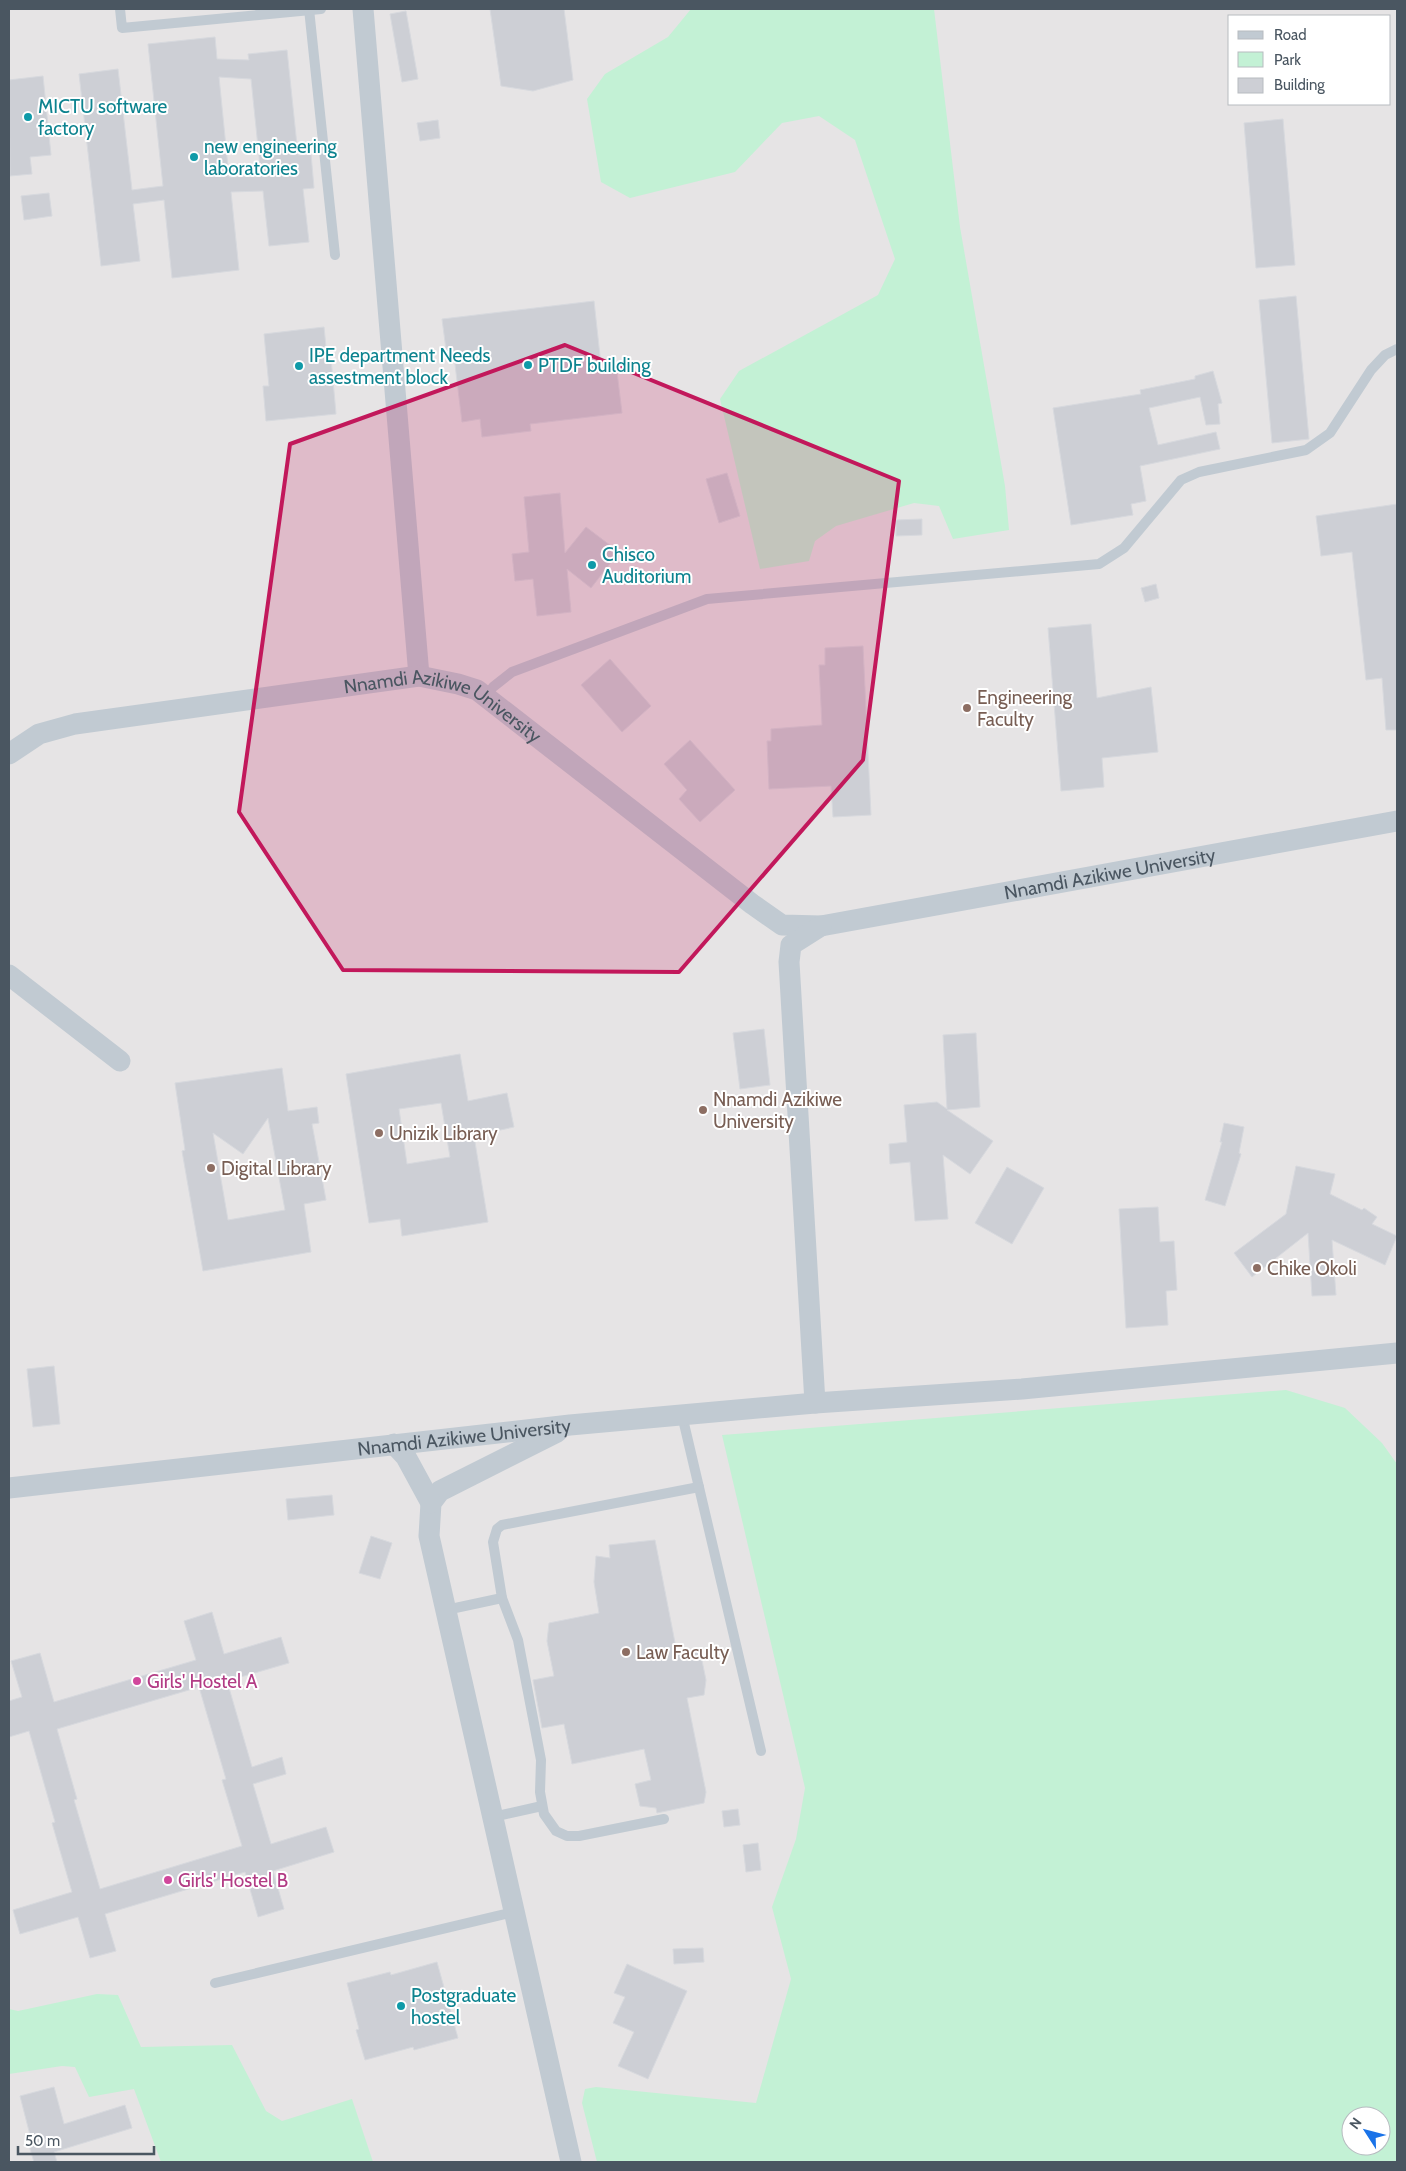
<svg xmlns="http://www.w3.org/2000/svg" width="1406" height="2171" font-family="Cabin,sans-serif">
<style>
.education{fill:#e6e4e5;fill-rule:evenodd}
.green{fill:#c3f1d5;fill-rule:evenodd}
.building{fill:#cdcfd5;stroke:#d7d9de;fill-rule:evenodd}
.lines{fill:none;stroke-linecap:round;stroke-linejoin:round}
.lane{stroke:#c1cad2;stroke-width:10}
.street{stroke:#c1cad2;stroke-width:21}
.marked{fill:#c2185b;fill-opacity:0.2;stroke:#c2185b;stroke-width:4;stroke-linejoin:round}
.culture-dot{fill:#0f9aa8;stroke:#fff;stroke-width:2}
.education-dot{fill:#8d6e63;stroke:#fff;stroke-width:2}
.hotel-dot{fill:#d1479c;stroke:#fff;stroke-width:2}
.labels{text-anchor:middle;stroke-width:4;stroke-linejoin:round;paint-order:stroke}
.culture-label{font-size:19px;fill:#0d838f;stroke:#fff;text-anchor:start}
.education-label{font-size:19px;fill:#785e54;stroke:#fff;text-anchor:start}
.street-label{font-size:19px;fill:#4a5661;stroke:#fff}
.hotel-label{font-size:19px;fill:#b23c85;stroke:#fff;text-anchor:start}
</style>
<rect width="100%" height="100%" fill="#f5f3f3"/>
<!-- education -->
<path class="education" d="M 9,9 L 1397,9 L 1397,2162 L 9,2162 ZM 1230,16 L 1390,16 L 1390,104 L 1230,104 ZM 1351,2116 L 1381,2116 L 1381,2146 L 1351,2146 Z"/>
<!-- green -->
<g class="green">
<path d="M 691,9 L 934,9 L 960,227 L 1005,486 L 1009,530 L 953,539 L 939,506 L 914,503 L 836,526 L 815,541 L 809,561 L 760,569 L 720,399 L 739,371 L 878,295 L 895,259 L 855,140 L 819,116 L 782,123 L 735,172 L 630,198 L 601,182 L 587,99 L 605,74 L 668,37 Z"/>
<path d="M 1286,1390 L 1345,1408 L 1382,1443 L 1397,1464 L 1397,2162 L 597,2162 L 582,2103 L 585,2089 L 596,2087 L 756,2103 L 791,1979 L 772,1907 L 796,1839 L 805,1788 L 722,1435 ZM 1351,2116 L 1381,2116 L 1381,2146 L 1351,2146 Z"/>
<path d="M 97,1994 L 118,1995 L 141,2047 L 232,2045 L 266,2111 L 282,2121 L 352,2099 L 373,2162 L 161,2162 L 134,2089 L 89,2097 L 75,2067 L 62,2066 L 9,2074 L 9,2009 L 18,2011 Z"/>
</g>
<!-- building -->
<g class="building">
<path d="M 490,9 L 564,9 L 573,80 L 533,91 L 501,86 Z"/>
<path d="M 406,11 L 418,79 L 402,82 L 390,14 Z"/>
<path d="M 215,37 L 217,59 L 249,60 L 248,54 L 287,50 L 298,155 L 311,154 L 314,188 L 303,189 L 309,242 L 269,246 L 263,191 L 231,192 L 239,270 L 172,278 L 164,200 L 133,204 L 140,261 L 101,266 L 79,74 L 118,69 L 132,190 L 163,186 L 148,44 ZM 219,77 L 251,79 L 261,176 L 229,177 Z"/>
<path d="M 43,76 L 51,155 L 30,157 L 32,174 L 10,176 L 9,80 Z"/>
<path d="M 1283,119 L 1295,265 L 1256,268 L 1244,123 Z"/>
<path d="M 438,120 L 440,138 L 420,141 L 417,123 Z"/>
<path d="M 49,193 L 52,216 L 24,220 L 21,196 Z"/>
<path d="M 1296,296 L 1309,439 L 1272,443 L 1259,300 Z"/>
<path d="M 594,301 L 602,374 L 617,372 L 622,413 L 530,424 L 531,431 L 482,437 L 480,419 L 462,422 L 454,356 L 447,357 L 442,319 Z"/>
<path d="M 324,327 L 326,347 L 330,347 L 336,414 L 266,421 L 263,386 L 269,386 L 264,334 Z"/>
<path d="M 1213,371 L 1222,403 L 1218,404 L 1220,424 L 1206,425 L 1200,397 L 1149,408 L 1158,445 L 1216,432 L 1220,449 L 1140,466 L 1146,501 L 1131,504 L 1133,515 L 1071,525 L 1053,408 L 1141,394 L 1140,390 L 1195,379 L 1195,376 Z"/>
<path d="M 727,473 L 740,516 L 719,523 L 706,479 Z"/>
<path d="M 560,493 L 565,553 L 586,527 L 619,552 L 591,588 L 567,569 L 571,612 L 537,616 L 533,579 L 515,581 L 512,554 L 529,552 L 524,497 Z"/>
<path d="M 1397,504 L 1397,730 L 1386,730 L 1382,678 L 1366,680 L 1352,552 L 1321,556 L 1316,516 Z"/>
<path d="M 922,519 L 922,535 L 896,536 L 896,520 Z"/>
<path d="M 1156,584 L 1159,598 L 1145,602 L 1141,588 Z"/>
<path d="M 1091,624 L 1097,698 L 1151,687 L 1158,752 L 1102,758 L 1104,787 L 1061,791 L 1048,628 Z"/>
<path d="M 863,646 L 871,815 L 833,817 L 831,786 L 769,789 L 767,741 L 771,741 L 771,729 L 822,725 L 819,665 L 825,665 L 825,648 Z"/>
<path d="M 610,659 L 651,706 L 622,732 L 581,685 Z"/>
<path d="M 690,740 L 735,790 L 700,822 L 679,799 L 687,790 L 664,764 Z"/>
<path d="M 764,1029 L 770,1085 L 740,1089 L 733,1033 Z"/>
<path d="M 976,1033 L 980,1107 L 947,1110 L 993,1141 L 970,1174 L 943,1155 L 948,1219 L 915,1221 L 910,1162 L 890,1164 L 889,1144 L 907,1142 L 904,1105 L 937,1102 L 947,1109 L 943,1035 Z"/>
<path d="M 460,1054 L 468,1101 L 507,1093 L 514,1127 L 474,1136 L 488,1222 L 402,1236 L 400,1219 L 369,1223 L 346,1074 ZM 441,1103 L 450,1157 L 407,1164 L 399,1109 Z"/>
<path d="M 282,1068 L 288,1111 L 317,1107 L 319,1123 L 312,1124 L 326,1200 L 304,1204 L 311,1252 L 203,1271 L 182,1151 L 185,1150 L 175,1083 ZM 268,1118 L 285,1210 L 228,1220 L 213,1133 L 243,1154 Z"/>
<path d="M 1224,1123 L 1244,1127 L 1239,1153 L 1241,1154 L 1225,1206 L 1205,1200 L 1222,1142 L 1220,1142 Z"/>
<path d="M 1296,1166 L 1335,1174 L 1330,1194 L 1362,1210 L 1364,1208 L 1377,1217 L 1372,1224 L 1397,1236 L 1385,1265 L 1332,1240 L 1336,1295 L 1312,1296 L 1308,1233 L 1252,1277 L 1234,1253 L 1286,1214 Z"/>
<path d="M 1007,1167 L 1044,1188 L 1012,1244 L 975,1223 Z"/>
<path d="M 1158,1207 L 1160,1242 L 1174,1241 L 1177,1290 L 1166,1291 L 1168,1325 L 1126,1328 L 1119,1209 Z"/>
<path d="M 54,1366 L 60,1424 L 33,1427 L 27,1369 Z"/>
<path d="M 332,1495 L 334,1515 L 288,1520 L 286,1499 Z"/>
<path d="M 371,1536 L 392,1543 L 380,1579 L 359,1573 Z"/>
<path d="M 655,1540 L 677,1653 L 690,1650 L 700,1651 L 706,1680 L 704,1695 L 687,1698 L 706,1792 L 704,1803 L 657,1813 L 656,1808 L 640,1806 L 635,1784 L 651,1780 L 644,1749 L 572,1764 L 564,1724 L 542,1728 L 533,1680 L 554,1676 L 547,1641 L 549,1623 L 599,1613 L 594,1582 L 596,1556 L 610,1558 L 609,1545 Z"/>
<path d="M 212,1612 L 224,1654 L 281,1637 L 289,1663 L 227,1681 L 252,1767 L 282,1757 L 286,1774 L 253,1784 L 271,1844 L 326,1827 L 334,1852 L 273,1871 L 284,1909 L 258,1917 L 245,1872 L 105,1914 L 116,1951 L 90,1958 L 78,1917 L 20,1934 L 13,1910 L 72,1892 L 52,1823 L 55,1822 L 29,1731 L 9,1737 L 9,1701 L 22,1697 L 11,1661 L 40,1653 L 54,1702 L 196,1660 L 184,1621 ZM 199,1687 L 226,1779 L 222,1780 L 242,1846 L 100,1889 L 74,1800 L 77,1799 L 57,1729 Z"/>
<path d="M 738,1809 L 740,1825 L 724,1827 L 722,1811 Z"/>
<path d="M 758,1843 L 761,1870 L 746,1872 L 743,1845 Z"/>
<path d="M 703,1948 L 704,1962 L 674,1964 L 673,1949 Z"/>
<path d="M 437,1962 L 458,2038 L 414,2050 L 413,2047 L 365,2060 L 356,2030 L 359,2029 L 347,1983 L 390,1972 L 391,1975 Z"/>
<path d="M 627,1964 L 687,1991 L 648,2079 L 618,2066 L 634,2032 L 613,2023 L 625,1997 L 614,1993 Z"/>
<path d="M 54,2087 L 64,2124 L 125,2105 L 132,2128 L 54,2152 L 57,2162 L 34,2162 L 26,2136 L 30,2135 L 20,2096 Z"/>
</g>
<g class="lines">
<!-- lane -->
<g class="lane">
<path d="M 120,9 L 122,28 L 321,9"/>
<path d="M 309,9 L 335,255"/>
<path d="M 485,697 L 493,687 L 512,672 L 707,599 L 1099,564 L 1124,548 L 1181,480 L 1199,472 L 1306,450 L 1330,433 L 1371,370 L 1385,355 L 1397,349"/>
<path d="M 682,1415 L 761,1751"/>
<path d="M 446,1610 L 502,1598"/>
<path d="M 493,1817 L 542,1806"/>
<path d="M 664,1819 L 579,1836 L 567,1836 L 556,1831 L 544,1814 L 540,1792 L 541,1760 L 518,1640 L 502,1598 L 493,1542 L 497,1529 L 502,1525 L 699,1487"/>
<path d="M 215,1983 L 514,1912"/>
</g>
<!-- street -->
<g class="street">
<path d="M 363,9 L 419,676"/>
<path id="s1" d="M 9,754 L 39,734 L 75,724 L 419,676 L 458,684 L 477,690 L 752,904 L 782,925 L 821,926 L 1397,821"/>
<path d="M 9,975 L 120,1061"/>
<path d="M 815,1403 L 789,962 L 791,945 L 821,926"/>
<path d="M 557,1432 L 440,1491 L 431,1503 L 429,1536 L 571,2162"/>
<path d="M 394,1444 L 406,1457 L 431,1503"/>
<path id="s2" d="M 9,1488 L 570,1425 L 815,1403 L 1022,1389 L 1397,1353"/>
</g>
</g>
<!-- marked area -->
<path class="marked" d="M 565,345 L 899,481 L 863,760 L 679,972 L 343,970 L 239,812 L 290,444 Z"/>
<!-- markers -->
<g class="culture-dot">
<circle cx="28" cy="117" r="5"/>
<circle cx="194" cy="157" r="5"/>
<circle cx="528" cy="365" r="5"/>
<circle cx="299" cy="366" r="5"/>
<circle cx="592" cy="565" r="5"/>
<circle cx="401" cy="2006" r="5"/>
</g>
<g class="education-dot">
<circle cx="967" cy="708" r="5"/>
<circle cx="703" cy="1110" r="5"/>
<circle cx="379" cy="1133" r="5"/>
<circle cx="211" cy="1168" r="5"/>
<circle cx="1257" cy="1268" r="5"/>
<circle cx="626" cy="1652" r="5"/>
</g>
<g class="hotel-dot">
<circle cx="137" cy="1681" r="5"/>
<circle cx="168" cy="1880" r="5"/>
</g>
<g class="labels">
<!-- culture labels -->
<g class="culture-label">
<text x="38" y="113">MICTU software<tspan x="38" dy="22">factory</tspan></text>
<text x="204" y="153">new engineering<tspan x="204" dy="22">laboratories</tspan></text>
<text x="309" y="362">IPE department Needs<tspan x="309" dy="22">assestment block</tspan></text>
<text x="538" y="372">PTDF building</text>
<text x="602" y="561">Chisco<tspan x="602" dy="22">Auditorium</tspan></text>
<text x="411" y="2002">Postgraduate<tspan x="411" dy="22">hostel</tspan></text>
</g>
<!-- education labels -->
<g class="education-label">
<text x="977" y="704">Engineering<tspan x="977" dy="22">Faculty</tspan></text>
<text x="713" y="1106">Nnamdi Azikiwe<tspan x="713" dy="22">University</tspan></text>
<text x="389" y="1140">Unizik Library</text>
<text x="221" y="1175">Digital Library</text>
<text x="1267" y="1275">Chike Okoli</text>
<text x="636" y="1659">Law Faculty</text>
</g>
<!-- street labels -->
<g class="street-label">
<text dy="7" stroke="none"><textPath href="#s1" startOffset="452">Nnamdi Azikiwe University</textPath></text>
<text dy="7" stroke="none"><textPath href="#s1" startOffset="1198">Nnamdi Azikiwe University</textPath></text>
<text dy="7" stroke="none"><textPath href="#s2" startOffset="458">Nnamdi Azikiwe University</textPath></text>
</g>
<!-- hotel labels -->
<g class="hotel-label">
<text x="147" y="1688">Girls' Hostel A</text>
<text x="178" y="1887">Girls' Hostel B</text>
</g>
</g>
<!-- border -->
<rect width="1406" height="2171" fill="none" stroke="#4a5661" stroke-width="20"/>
<!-- legend -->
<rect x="1228" y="15" width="162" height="90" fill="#ffffff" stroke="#b7bbc0"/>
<rect x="1238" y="31" width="25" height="8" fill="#c1cad2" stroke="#b7bbc0"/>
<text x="1274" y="40" font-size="15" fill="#4a5661">Road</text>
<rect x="1238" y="52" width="25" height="15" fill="#c3f1d5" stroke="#b7bbc0"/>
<text x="1274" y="65" font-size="15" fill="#4a5661">Park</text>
<rect x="1238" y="78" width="25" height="15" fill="#cdcfd5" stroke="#b7bbc0"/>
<text x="1274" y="90" font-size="15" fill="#4a5661">Building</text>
<!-- north arrow -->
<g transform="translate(1366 2131) rotate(306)"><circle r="24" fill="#ffffff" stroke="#b7bbc0"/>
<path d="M0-4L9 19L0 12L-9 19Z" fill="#1a73e8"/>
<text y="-8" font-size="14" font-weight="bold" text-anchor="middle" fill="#4a5661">N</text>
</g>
<!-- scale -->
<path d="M18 2146v8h136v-8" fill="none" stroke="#4a5661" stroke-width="2.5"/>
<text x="25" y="2146" font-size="15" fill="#4a5661" stroke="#ffffff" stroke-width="4" paint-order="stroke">50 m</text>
</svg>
